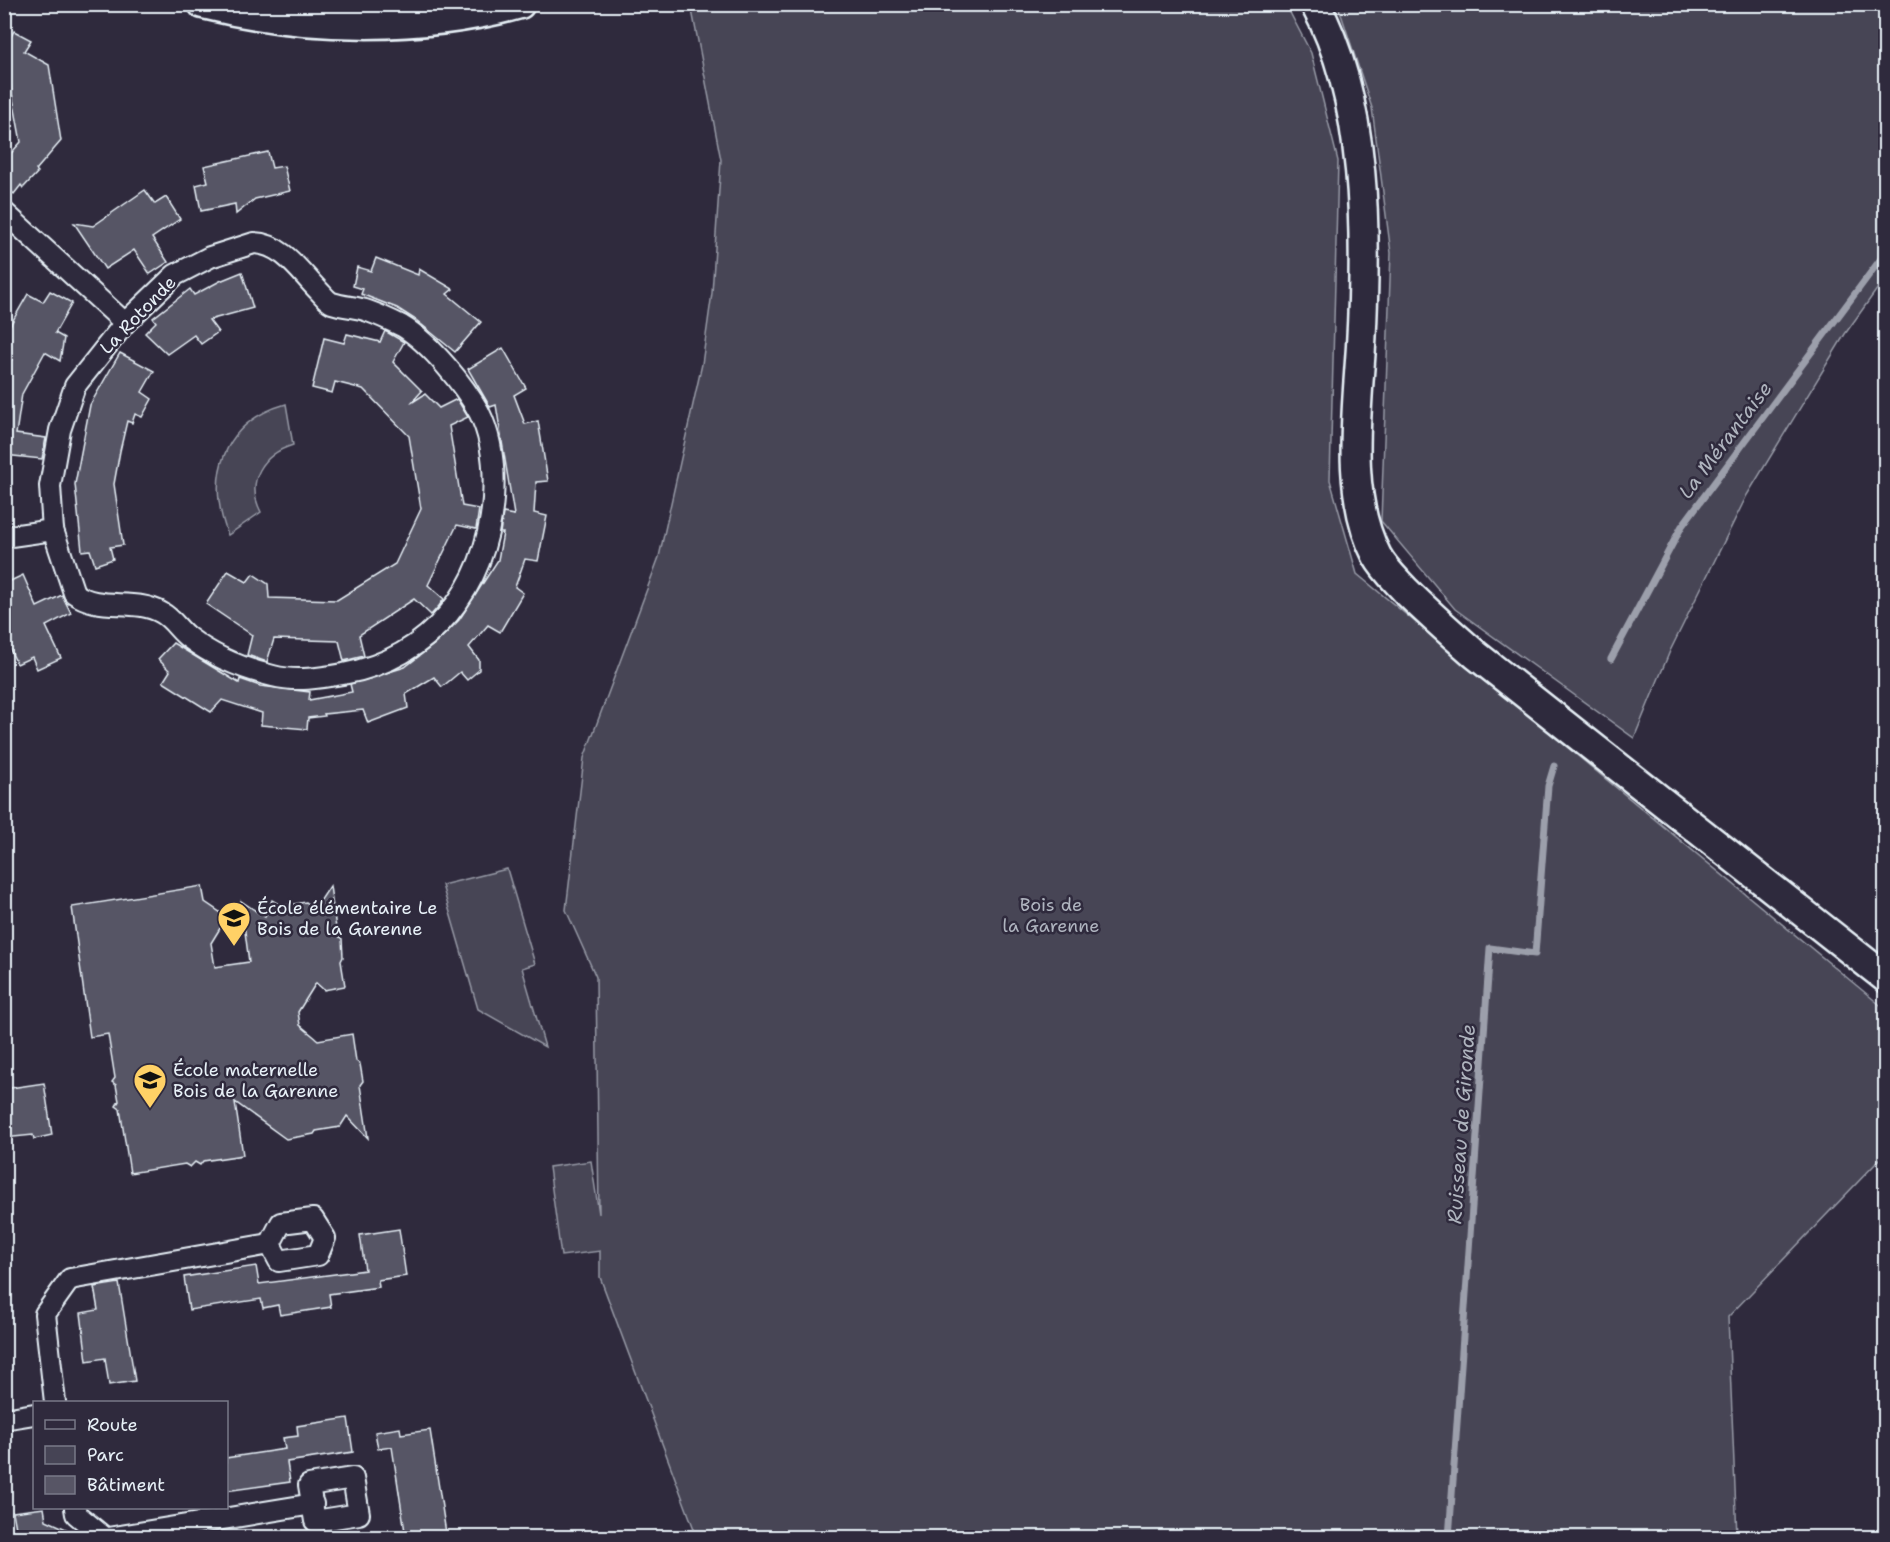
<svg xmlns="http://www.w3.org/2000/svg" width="1890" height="1542" font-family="'Shantell Sans',sans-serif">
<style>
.green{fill:#464455;stroke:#979aa6;stroke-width:1.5}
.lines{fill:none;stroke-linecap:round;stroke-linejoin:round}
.stream{stroke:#9c9fab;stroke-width:7}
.building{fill:#575565;stroke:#e8f1f8;stroke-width:1.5}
.street-casing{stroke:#e8f1f8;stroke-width:24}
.secondary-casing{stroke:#e8f1f8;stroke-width:33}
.street{stroke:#2f2a3d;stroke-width:20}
.secondary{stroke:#2f2a3d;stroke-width:28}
.labels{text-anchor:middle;stroke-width:5;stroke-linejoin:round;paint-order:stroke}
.street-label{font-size:18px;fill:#e8f1f8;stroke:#2f2a3d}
.park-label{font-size:18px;fill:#afb4bf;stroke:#2f2a3d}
.poi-label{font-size:18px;fill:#e8f1f8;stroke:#2f2a3d;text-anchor:start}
.water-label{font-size:20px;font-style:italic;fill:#afb4be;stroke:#2f2a3d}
</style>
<rect width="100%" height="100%" fill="#2f2a3d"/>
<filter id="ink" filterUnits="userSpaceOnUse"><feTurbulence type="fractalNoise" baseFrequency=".0167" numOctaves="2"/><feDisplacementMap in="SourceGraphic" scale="12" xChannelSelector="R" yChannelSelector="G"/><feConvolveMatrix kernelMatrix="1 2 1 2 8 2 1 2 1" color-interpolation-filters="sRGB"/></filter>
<g filter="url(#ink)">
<!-- green -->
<g class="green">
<path d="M 691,5 L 1286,5 L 1311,53 L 1338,161 L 1330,480 L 1357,574 L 1885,1009 L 1885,1157 L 1881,1158 L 1728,1317 L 1737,1537 L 697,1537 L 600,1277 L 600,1251 L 561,1256 L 549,1167 L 591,1161 L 599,1214 L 596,977 L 566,910 L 584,758 L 659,557 L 702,364 L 712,293 L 721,160 Z"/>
<path d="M 1338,5 L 1885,5 L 1885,278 L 1845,334 L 1747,495 L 1670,651 L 1634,738 L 1455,609 L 1381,521 L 1391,253 L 1372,108 Z"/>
<path d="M 286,404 L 293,445 C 263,454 245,481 261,512 L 228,535 C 205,476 223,422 286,404 Z"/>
<path d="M 507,869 L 535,964 L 522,968 L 545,1047 L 478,1009 L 442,885 Z"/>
</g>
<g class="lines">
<!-- stream -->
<g class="stream">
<path d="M 1611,659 L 1682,526 L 1886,252"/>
<path d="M 1449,1538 L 1490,948 L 1535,954 L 1548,786 L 1554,766"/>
</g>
</g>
<!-- building -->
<g class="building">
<path d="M 14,31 L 31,40 L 24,51 L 49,65 L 61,141 L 36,170 L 38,172 L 23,188 L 21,185 L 14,194 L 4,185 L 4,161 L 21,142 L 9,77 L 4,85 L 4,35 L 10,38 Z"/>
<path d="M 268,152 L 272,168 L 284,166 L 290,191 L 255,199 L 236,214 L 235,204 L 201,211 L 196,185 L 208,182 L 204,166 Z"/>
<path d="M 145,190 L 155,204 L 166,197 L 180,219 L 152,238 L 168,262 L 150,274 L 134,250 L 105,269 L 74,223 L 93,226 Z"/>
<path d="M 376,258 L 418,275 L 419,269 L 453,289 L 447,294 L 481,322 L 455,352 L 416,320 L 397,308 L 361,294 L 363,289 L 353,286 L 357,267 L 371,271 Z"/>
<path d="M 242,272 L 253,308 L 209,320 L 218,332 L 201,344 L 194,335 L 167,354 L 145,333 L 156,322 L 153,318 L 190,289 L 194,295 L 220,281 Z"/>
<path d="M 50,291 L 72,303 L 55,333 L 64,338 L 60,361 L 45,352 L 22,394 L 16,434 L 46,438 L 42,459 L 4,455 L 4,373 L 12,359 L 4,355 L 4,336 L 28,294 L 43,302 Z"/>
<path d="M 385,331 L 404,342 L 393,362 L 422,391 L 411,403 L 425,394 L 439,408 L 457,399 L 468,417 L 449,426 L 462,506 L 479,509 L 476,529 L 457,525 L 428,585 L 444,599 L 439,606 L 431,615 L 414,599 L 359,635 L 364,656 L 344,661 L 339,641 L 274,639 L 267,662 L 247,655 L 252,635 L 206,604 L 228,571 L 247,582 L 253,574 L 268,584 L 269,598 L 337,600 L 395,564 L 421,509 L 409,436 L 363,389 L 335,382 L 332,393 L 312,388 L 324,338 L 344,343 L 347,334 L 380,342 Z"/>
<path d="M 503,348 L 526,388 L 514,395 L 525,424 L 538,421 L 548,481 L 536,482 L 534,513 L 547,516 L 538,561 L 525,559 L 515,587 L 523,593 L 500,632 L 488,625 L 469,647 L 479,660 L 479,670 L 467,680 L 460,672 L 442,687 L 434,677 L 406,694 L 408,708 L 368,723 L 363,710 L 324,714 L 325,716 L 308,718 L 307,729 L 261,725 L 262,713 L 222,700 L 211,712 L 163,682 L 170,671 L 158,659 L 173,643 L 239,683 L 240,679 L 260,686 L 310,692 L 309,700 L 352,692 L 350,684 L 405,667 L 436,643 L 459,620 L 498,560 L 503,533 L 500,533 L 503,513 L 514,515 L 496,405 L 490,407 L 468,369 Z"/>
<path d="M 120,353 L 154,371 L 142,392 L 152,399 L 142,417 L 135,414 L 132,423 L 127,421 L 120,451 L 114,484 L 123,545 L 110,547 L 113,559 L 95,565 L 90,550 L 82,551 L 75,484 L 90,405 Z"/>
<path d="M 23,575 L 37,607 L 62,595 L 71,613 L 46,626 L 61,658 L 37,669 L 32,657 L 17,664 L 4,637 L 4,584 Z"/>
<path d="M 202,886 L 205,902 L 227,917 L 211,943 L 215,967 L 249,962 L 241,901 L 265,917 L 272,900 L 282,906 L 306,902 L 315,909 L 330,886 L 337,935 L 342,939 L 343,957 L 341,961 L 345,986 L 324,990 L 316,983 L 298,1012 L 300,1025 L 318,1040 L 352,1034 L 356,1061 L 360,1064 L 363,1081 L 360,1085 L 368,1138 L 347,1116 L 340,1127 L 316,1131 L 314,1134 L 286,1139 L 235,1102 L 243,1155 L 203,1161 L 200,1165 L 195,1162 L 190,1167 L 185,1164 L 130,1173 L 120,1109 L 116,1106 L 119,1101 L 116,1085 L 112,1082 L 115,1078 L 108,1034 L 90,1037 L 72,907 Z"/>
<path d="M 44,1083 L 52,1135 L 34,1139 L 33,1135 L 4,1138 L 4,1089 Z"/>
<path d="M 399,1229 L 406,1276 L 378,1280 L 379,1287 L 329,1294 L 331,1307 L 280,1315 L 278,1305 L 263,1308 L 261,1299 L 189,1310 L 184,1277 L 256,1266 L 259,1284 L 365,1270 L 360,1235 Z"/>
<path d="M 119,1283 L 135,1381 L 109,1385 L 105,1358 L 87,1361 L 81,1313 L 98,1310 L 94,1287 Z"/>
<path d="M 348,1418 L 353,1452 L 287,1462 L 290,1482 L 226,1491 L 226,1458 L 285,1449 L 283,1438 L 298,1436 L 297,1426 Z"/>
<path d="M 400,1428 L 401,1434 L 430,1430 L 446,1533 L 406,1538 L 392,1447 L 378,1449 L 375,1432 Z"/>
<path d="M 44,1508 L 46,1520 L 86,1538 L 30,1538 L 29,1532 L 17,1534 L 13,1512 Z"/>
</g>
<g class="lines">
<defs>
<g id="street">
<path d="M 4,212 L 125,323"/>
<path d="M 254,243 C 283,244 300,272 319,291 C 323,295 327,301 332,303 C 344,307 357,307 368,311 C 379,315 392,321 402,326 C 419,336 435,353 447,367 C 459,381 470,396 479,412 C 492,438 495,470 493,499 C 486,587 432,658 343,674 C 320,678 296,682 273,676 C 244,669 214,657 189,638 C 179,631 173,619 162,613 C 134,597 99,612 74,593 L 53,530 L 50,486 L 60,430 L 75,386 L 125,323 L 175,275 L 210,257 Z"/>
<path d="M 4,537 L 53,530"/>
<path d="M 313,1219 L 325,1238 L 318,1255 L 279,1261 L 270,1244 L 281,1223 Z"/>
<path d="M 55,1402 L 45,1314 L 70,1279 L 270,1244"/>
<path d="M 4,1419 L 34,1414"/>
<path d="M 353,1478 L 359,1514 L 315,1521 L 309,1485 Z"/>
<path d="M 75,1508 L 76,1514 L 105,1538"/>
<path d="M 108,1538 L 313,1504"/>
</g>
<g id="secondary">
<path d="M 203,4 C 301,29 422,32 520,4"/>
<path d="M 1315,4 C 1368,101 1367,238 1361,346 C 1357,412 1345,495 1377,556 C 1384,569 1396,580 1406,591 C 1428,613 1452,634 1476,655 L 1886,978"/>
</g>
</defs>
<!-- street casing -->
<use href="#street" class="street-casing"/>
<!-- secondary casing -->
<use href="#secondary" class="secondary-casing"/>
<!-- street -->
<use href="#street" class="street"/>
<!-- secondary -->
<use href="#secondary" class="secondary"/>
</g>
</g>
<!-- icons -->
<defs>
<symbol id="school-pin" viewBox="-11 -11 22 30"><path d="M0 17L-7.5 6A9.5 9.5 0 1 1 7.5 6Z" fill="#ffd166" stroke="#2f2a3d"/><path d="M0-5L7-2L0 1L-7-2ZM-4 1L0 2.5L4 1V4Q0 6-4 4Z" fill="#111"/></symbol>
</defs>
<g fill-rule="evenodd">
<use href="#school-pin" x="215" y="899" width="38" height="52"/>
<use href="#school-pin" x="131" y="1061" width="38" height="52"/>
</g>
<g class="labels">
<!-- street labels -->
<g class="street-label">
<text transform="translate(138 315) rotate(-46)" y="6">La Rotonde</text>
</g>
<!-- park labels -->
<g class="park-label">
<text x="1051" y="911">Bois de<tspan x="1051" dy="21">la Garenne</tspan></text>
</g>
<!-- poi labels -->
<g class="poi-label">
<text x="257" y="914">École élémentaire Le<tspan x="257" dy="21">Bois de la Garenne</tspan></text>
<text x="173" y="1076">École maternelle<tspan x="173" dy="21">Bois de la Garenne</tspan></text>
</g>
<!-- water labels -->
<g class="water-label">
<text transform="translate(1725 440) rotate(-53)" y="7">La Mérantaise</text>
<text transform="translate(1461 1124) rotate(-86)" y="7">Ruisseau de Gironde</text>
</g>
</g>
<!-- margin -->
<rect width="1890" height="1542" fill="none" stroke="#2f2a3d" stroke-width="24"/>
<rect x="12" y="12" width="1866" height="1518" fill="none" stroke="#e8f1f8" stroke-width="2" filter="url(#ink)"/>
<!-- legend -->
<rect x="33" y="1401" width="195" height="108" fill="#2f2a3d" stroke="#797a88" stroke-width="1.5"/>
<rect x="45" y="1420" width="30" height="9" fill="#2f2a3d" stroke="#797a88" stroke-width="1.5"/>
<text x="87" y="1431" font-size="18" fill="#e8f1f8">Route</text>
<rect x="45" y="1446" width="30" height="18" fill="#464455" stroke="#797a88" stroke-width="1.5"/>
<text x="87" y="1461" font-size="18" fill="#e8f1f8">Parc</text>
<rect x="45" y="1476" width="30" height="18" fill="#575565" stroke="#797a88" stroke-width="1.5"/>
<text x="87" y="1491" font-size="18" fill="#e8f1f8">Bâtiment</text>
</svg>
